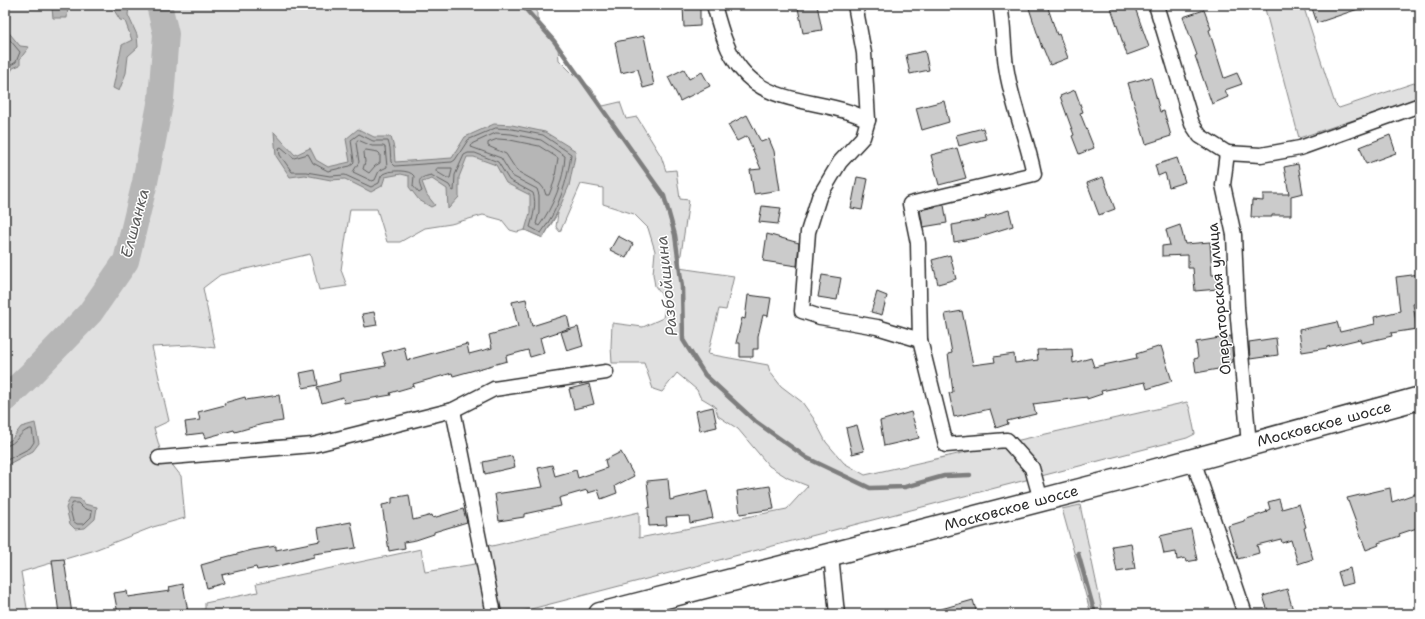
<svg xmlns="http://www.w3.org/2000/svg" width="1425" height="619" font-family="'Shantell Sans',sans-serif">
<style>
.green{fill:#e0e0e0;stroke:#868686}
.water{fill:#b6b6b6;stroke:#7e7e7e}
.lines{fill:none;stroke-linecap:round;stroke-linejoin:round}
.shore{stroke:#636363;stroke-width:1}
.stream{stroke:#7e7e7e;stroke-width:4.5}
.river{stroke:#b6b6b6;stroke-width:26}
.building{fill:#cbcbcb;stroke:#2b2b2b}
.street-casing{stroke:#2b2b2b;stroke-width:17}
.primary-casing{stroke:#2b2b2b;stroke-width:25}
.street{stroke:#fff;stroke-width:14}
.primary{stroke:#fff;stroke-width:22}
.labels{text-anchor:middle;stroke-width:3;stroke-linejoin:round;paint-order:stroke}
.street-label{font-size:15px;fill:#2b2b2b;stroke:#fff}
.water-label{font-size:16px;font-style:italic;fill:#5c5c5c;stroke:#fff}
</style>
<rect width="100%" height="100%" fill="#fff"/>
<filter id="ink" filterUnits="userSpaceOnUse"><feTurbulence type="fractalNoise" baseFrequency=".025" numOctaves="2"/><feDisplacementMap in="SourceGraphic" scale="8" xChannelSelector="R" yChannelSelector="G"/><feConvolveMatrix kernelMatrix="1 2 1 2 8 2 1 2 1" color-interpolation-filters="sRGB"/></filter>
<g filter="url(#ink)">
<!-- green -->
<g class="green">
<path d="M 5,5 L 537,5 L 537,17 L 541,27 L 551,36 L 558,48 L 559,60 L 573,74 L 591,88 L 603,106 L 620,102 L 626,119 L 637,117 L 661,156 L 666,171 L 676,170 L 680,199 L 689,200 L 679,268 L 734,276 L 726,310 L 719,309 L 708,354 L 768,365 L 770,372 L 781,386 L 802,402 L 814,419 L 826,442 L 844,463 L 865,475 L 1187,402 L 1190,409 L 1195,434 L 1187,438 L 512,614 L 188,614 L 205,609 L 205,603 L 258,592 L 256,584 L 421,549 L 425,572 L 481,563 L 477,541 L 492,546 L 639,512 L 639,538 L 787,509 L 808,486 L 788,478 L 769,466 L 738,429 L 718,416 L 715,406 L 700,397 L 697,390 L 677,373 L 662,392 L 653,389 L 644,363 L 612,363 L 611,347 L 612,323 L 643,327 L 663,318 L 666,301 L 655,286 L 653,274 L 655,251 L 648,228 L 634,214 L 603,204 L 603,188 L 581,184 L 560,232 L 556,227 L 558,213 L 543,238 L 525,230 L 517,232 L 510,230 L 502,220 L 483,215 L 451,224 L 425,228 L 400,242 L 387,242 L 377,209 L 350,209 L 341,270 L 347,286 L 319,290 L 310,254 L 220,275 L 203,288 L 215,348 L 192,345 L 152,347 L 169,421 L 154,428 L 160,449 L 181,476 L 185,518 L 153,527 L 92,551 L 21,572 L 28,614 L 5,614 Z"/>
<path d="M 1264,5 L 1303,5 L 1335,104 L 1339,108 L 1420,81 L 1420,98 L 1299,138 Z"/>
<path d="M 1080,505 L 1103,614 L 1091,614 L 1062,509 Z"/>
</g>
<!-- water -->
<g class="water">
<path d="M 49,5 L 80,5 L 79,7 L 68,7 L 67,18 L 53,18 L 52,8 Z"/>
<path d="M 117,5 L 129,5 L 128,15 L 137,35 L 138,47 L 128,56 L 126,73 L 119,91 L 113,88 L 122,45 L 132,40 L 125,21 L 120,20 L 114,10 Z"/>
<path d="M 5,28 L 20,46 L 29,47 L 20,59 L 20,65 L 13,68 L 8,76 L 5,68 Z"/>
<path d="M 494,124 L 512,125 L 545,132 L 576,151 L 569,186 L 558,211 L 543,238 L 525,230 L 530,213 L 530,195 L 506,183 L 496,165 L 474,157 L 467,157 L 459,177 L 459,197 L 448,209 L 447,189 L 432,179 L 422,182 L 427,195 L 435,205 L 431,207 L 419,200 L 409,187 L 409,176 L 401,174 L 385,177 L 382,186 L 371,192 L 345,179 L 331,180 L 305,175 L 290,177 L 276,156 L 274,132 L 295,155 L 310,148 L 316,160 L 328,167 L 350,162 L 346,139 L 358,129 L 374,137 L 391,137 L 394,148 L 395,162 L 452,158 L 465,137 Z"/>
<path d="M 35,423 L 39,443 L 33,451 L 7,465 L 5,465 L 5,443 L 11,440 L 21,427 Z"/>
<path d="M 70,498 L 80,499 L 84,504 L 97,507 L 95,519 L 85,528 L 75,529 L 70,524 L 66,508 Z"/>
</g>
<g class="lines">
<!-- shore -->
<g class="shore">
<path d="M 5,34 L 20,52 L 16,62 L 11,65 L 8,69 L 5,69"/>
<path d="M 496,128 L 512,129 L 543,135 L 571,154 C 568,180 558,211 541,233 L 530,227 C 533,217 537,204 533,193 L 509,180 L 498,162 L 475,153 L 468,153 L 464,155 L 455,175 L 454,191 L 452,190 L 449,185 L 431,175 C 419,178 417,179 422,191 L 419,193 L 413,186 L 414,176 C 410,169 389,170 383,174 C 380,176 380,181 379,183 L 371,187 L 345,175 L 330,176 L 306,172 L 292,172 L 280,155 L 279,148 L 281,147 L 294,158 L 308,154 L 313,163 L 328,171 L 350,166 L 353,164 L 354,161 L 351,140 L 359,134 L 373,141 L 388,141 L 390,148 L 391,162 L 395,166 L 452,162 L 455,160 L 468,140 Z"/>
<path d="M 496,133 L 511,134 L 541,140 L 565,156 C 564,180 553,207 539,226 L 536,224 L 539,213 L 539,195 L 537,189 L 512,176 L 501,158 L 471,147 L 472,144 Z"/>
<path d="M 498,139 L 510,140 L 539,146 L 558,158 L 554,182 L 549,195 L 546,195 L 544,189 L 540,184 L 517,171 L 506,154 L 488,146 L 488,143 Z"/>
<path d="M 358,140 L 372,146 L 383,146 L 385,147 L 387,167 L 379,171 L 375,180 L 372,181 L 353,172 L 359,162 L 356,143 Z"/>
<path d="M 366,150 L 378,152 L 380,154 L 380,163 L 375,166 L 369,173 L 363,169 L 365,162 L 364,152 Z"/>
<path d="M 438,168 L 452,168 L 452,170 L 450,178 L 447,178 L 437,172 L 436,170 Z"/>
<path d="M 5,446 C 18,444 18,432 30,429 L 32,429 L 34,442 L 30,448 L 5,461"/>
<path d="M 73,503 L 78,503 L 83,508 L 92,511 L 91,517 L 84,524 L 77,524 L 73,521 L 70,509 Z"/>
</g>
<!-- stream -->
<g class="stream">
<path d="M 522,5 L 554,41 L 664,196 L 675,235 L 682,287 L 683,340 L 705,375 L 755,421 L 807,458 L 870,488 L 905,487 L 944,476 L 970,475"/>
<path d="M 1078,553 L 1095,614"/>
</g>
<!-- river -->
<path class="river" d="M 5,399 L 29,376 L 90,313 L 126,261 L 145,182 L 161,99 L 166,34 L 159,5"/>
</g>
<!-- building -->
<g class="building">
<path d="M 700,5 L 700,26 L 684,27 L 683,6 Z"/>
<path d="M 812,5 L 817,5 L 822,30 L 803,33 L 798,8 Z"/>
<path d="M 1028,5 L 1047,5 L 1057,35 L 1059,34 L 1068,58 L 1050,65 L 1043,48 L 1042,48 Z"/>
<path d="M 1110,5 L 1134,5 L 1149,47 L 1127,55 Z"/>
<path d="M 1311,5 L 1364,5 L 1364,7 L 1317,23 Z"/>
<path d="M 1204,10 L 1211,29 L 1209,30 L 1224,78 L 1237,73 L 1242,84 L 1225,90 L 1228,97 L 1212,104 L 1195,56 L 1197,55 L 1183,17 Z"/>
<path d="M 644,36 L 654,85 L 643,88 L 638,69 L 621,73 L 615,42 Z"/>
<path d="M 925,51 L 929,70 L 910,74 L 906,55 Z"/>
<path d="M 684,69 L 689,79 L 702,72 L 710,86 L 680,101 L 668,77 Z"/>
<path d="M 1151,77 L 1160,112 L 1164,111 L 1171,136 L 1146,144 L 1128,83 Z"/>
<path d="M 1075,90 L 1083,112 L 1080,113 L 1094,148 L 1079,154 L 1072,136 L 1074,135 L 1060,96 Z"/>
<path d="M 944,101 L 949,122 L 922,130 L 916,108 Z"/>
<path d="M 747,115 L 761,142 L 769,139 L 774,151 L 780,190 L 754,194 L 750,170 L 761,169 L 747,136 L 737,141 L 728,125 Z"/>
<path d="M 983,128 L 986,139 L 959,146 L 956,135 Z"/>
<path d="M 1390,135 L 1396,153 L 1366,164 L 1360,147 Z"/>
<path d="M 957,148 L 966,178 L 939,185 L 931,155 Z"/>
<path d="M 1177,158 L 1185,182 L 1169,187 L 1165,173 L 1158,176 L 1155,165 Z"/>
<path d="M 1298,164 L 1303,193 L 1291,196 L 1291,215 L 1272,215 L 1272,217 L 1251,217 L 1252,200 L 1263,201 L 1263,194 L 1289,194 L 1284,167 Z"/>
<path d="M 857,177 L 868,179 L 862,210 L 851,208 Z"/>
<path d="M 1103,177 L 1115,209 L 1099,215 L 1087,183 Z"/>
<path d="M 944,205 L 947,223 L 923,227 L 920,210 Z"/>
<path d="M 762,206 L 781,208 L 778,224 L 759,222 Z"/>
<path d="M 1009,210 L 1013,226 L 981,236 L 981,237 L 954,242 L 952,225 L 986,219 L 985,217 Z"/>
<path d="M 1180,225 L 1185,244 L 1210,242 L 1212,275 L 1217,275 L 1218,289 L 1195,291 L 1193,268 L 1188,268 L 1188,255 L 1162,256 L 1162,246 L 1170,245 L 1166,230 Z"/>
<path d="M 767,234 L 799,243 L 797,266 L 763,261 Z"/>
<path d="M 618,236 L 633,244 L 626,258 L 610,250 Z"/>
<path d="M 950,255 L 956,279 L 938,284 L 932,260 Z"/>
<path d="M 1420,274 L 1420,303 L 1413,304 L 1417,329 L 1391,333 L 1392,336 L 1361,343 L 1360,339 L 1327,347 L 1327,348 L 1302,352 L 1299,330 L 1337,322 L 1340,332 L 1375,324 L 1374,317 L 1400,311 L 1396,277 Z"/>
<path d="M 822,275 L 841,278 L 837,300 L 818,297 Z"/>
<path d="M 877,292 L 887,296 L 882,315 L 871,312 Z"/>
<path d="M 748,295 L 771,298 L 768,316 L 763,315 L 758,336 L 758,349 L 753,349 L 753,357 L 740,357 L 740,343 L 736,343 L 742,318 L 745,319 Z"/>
<path d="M 526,299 L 532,326 L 567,315 L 570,328 L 540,338 L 544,353 L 530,357 L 528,350 L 506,356 L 507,361 L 453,376 L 452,373 L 413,384 L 414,386 L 390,393 L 391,395 L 344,403 L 343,397 L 322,403 L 317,387 L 340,381 L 339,374 L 386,366 L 382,353 L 404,347 L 407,360 L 467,344 L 469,354 L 492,348 L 489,335 L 518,327 L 512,302 Z"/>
<path d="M 962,311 L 973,365 L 995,362 L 994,357 L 1014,354 L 1015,363 L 1038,360 L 1037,350 L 1072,349 L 1073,363 L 1091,358 L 1094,367 L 1137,358 L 1136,354 L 1161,346 L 1172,381 L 1147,389 L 1145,382 L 1101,391 L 1102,394 L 1087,399 L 1087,397 L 1033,404 L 1036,414 L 1007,421 L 1008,424 L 996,428 L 990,409 L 954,417 L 949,393 L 953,392 L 948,354 L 952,353 L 945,314 Z"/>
<path d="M 374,312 L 377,325 L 365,327 L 362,314 Z"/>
<path d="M 578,327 L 583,346 L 567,351 L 561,332 Z"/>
<path d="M 1231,336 L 1233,362 L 1228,363 L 1229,367 L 1196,373 L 1194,359 L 1198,358 L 1196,342 Z"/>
<path d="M 1276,338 L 1278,355 L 1250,359 L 1249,342 Z"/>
<path d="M 315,370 L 318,385 L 303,388 L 300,373 Z"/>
<path d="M 589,384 L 594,404 L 574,409 L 569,389 Z"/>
<path d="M 279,395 L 283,421 L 263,424 L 235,432 L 234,430 L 205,438 L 203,433 L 187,435 L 185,422 L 200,420 L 198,412 L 225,405 L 224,403 L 245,397 L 246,400 Z"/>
<path d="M 713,407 L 717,427 L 700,431 L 696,411 Z"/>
<path d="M 911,412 L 919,438 L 884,446 L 880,421 Z"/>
<path d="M 857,425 L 864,451 L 852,454 L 846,428 Z"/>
<path d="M 621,452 L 634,476 L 615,486 L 617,493 L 601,499 L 598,490 L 588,493 L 587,490 L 559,498 L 561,506 L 524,514 L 524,517 L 499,521 L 495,494 L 543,487 L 538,468 L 552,465 L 555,476 L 576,470 L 578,478 L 607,468 L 605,460 Z"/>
<path d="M 512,456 L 515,467 L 485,474 L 483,462 Z"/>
<path d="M 668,479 L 670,500 L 707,491 L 713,518 L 690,523 L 689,516 L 666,517 L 667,525 L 649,526 L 648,508 L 650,507 L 647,481 Z"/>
<path d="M 770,486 L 774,509 L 740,514 L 737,491 Z"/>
<path d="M 1390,488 L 1392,502 L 1420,492 L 1420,527 L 1399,534 L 1400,536 L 1378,543 L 1379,545 L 1366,550 L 1347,498 Z"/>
<path d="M 409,495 L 413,520 L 432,515 L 433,518 L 463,509 L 467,522 L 434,532 L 434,534 L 416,540 L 404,542 L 405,548 L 389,551 L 382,505 L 392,503 L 392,498 Z"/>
<path d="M 1279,499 L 1282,509 L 1299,504 L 1306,527 L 1304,528 L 1313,559 L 1298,564 L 1291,540 L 1282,543 L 1281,539 L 1257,545 L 1259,553 L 1238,559 L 1228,526 L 1244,521 L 1244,520 L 1267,512 L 1266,511 L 1270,509 L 1268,502 Z"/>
<path d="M 351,522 L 356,548 L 314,554 L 314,557 L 274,567 L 257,570 L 256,567 L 222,575 L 224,583 L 207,588 L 201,565 L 222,559 L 222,558 L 252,550 L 276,546 L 276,550 L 320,541 L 318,528 Z"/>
<path d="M 1191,529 L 1197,560 L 1186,562 L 1185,558 L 1177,560 L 1176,552 L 1164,554 L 1160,536 Z"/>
<path d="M 1131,543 L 1135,569 L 1117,572 L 1112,546 Z"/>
<path d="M 64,559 L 72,614 L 59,614 L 52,560 Z"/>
<path d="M 1350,568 L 1353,583 L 1342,586 L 1338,572 Z"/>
<path d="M 183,584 L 188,612 L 178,614 L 175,614 L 174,611 L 151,614 L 118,614 L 114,593 L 127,591 L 128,597 L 170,591 L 169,587 Z"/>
<path d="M 1287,589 L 1294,614 L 1269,614 L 1263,596 Z"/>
<path d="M 973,600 L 977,614 L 935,614 L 934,611 Z"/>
</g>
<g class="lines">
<defs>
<g id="street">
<path d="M 714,5 C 720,27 726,51 741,69 C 766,102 813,100 849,112 C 856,114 862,117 868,120"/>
<path d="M 855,5 L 864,53 L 868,120 L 863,137 L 840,162 L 819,197 L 808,232 L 802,311 L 820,317 L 877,327 L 920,340"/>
<path d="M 1000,5 C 1004,25 1003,46 1006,66 C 1011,103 1027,138 1034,174 L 910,204 L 918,243 L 920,340 L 946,445 L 1007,440 L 1032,468 L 1041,500"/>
<path d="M 1156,5 L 1192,124 L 1200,136 L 1227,153 L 1223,185 L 1234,235 L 1237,307 L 1249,445"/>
<path d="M 1227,153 L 1261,155 L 1300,148 L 1420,105"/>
<path d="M 453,410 L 494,614"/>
<path d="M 159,458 L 313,445 L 453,410 L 494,389 L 606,372"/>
<path d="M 1193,460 L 1245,614"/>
<path d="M 831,555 L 837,614"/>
</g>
<path id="primary" d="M 600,614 L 1138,475 L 1420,398"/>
</defs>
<!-- street casing -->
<use href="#street" class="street-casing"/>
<!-- primary casing -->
<use href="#primary" class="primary-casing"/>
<!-- street -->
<use href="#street" class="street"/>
<!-- primary -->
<use href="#primary" class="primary"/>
</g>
</g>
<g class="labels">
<!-- street labels -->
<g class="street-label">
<text transform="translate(1219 299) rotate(-95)" y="5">Операторская улица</text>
<text transform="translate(1324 424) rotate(-15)" y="5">Московское шоссе</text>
<text transform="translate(1011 508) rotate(-15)" y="5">Московское шоссе</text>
</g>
<!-- water labels -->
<g class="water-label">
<text transform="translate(134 223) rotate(-75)" y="6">Елшанка</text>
<text transform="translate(666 286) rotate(-96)" y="6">Разбойщина</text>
</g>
</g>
<!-- margin -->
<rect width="1425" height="619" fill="none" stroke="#fff" stroke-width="20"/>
<rect x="10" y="10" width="1405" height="599" fill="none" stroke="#2b2b2b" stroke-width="1.5" filter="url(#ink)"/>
</svg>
